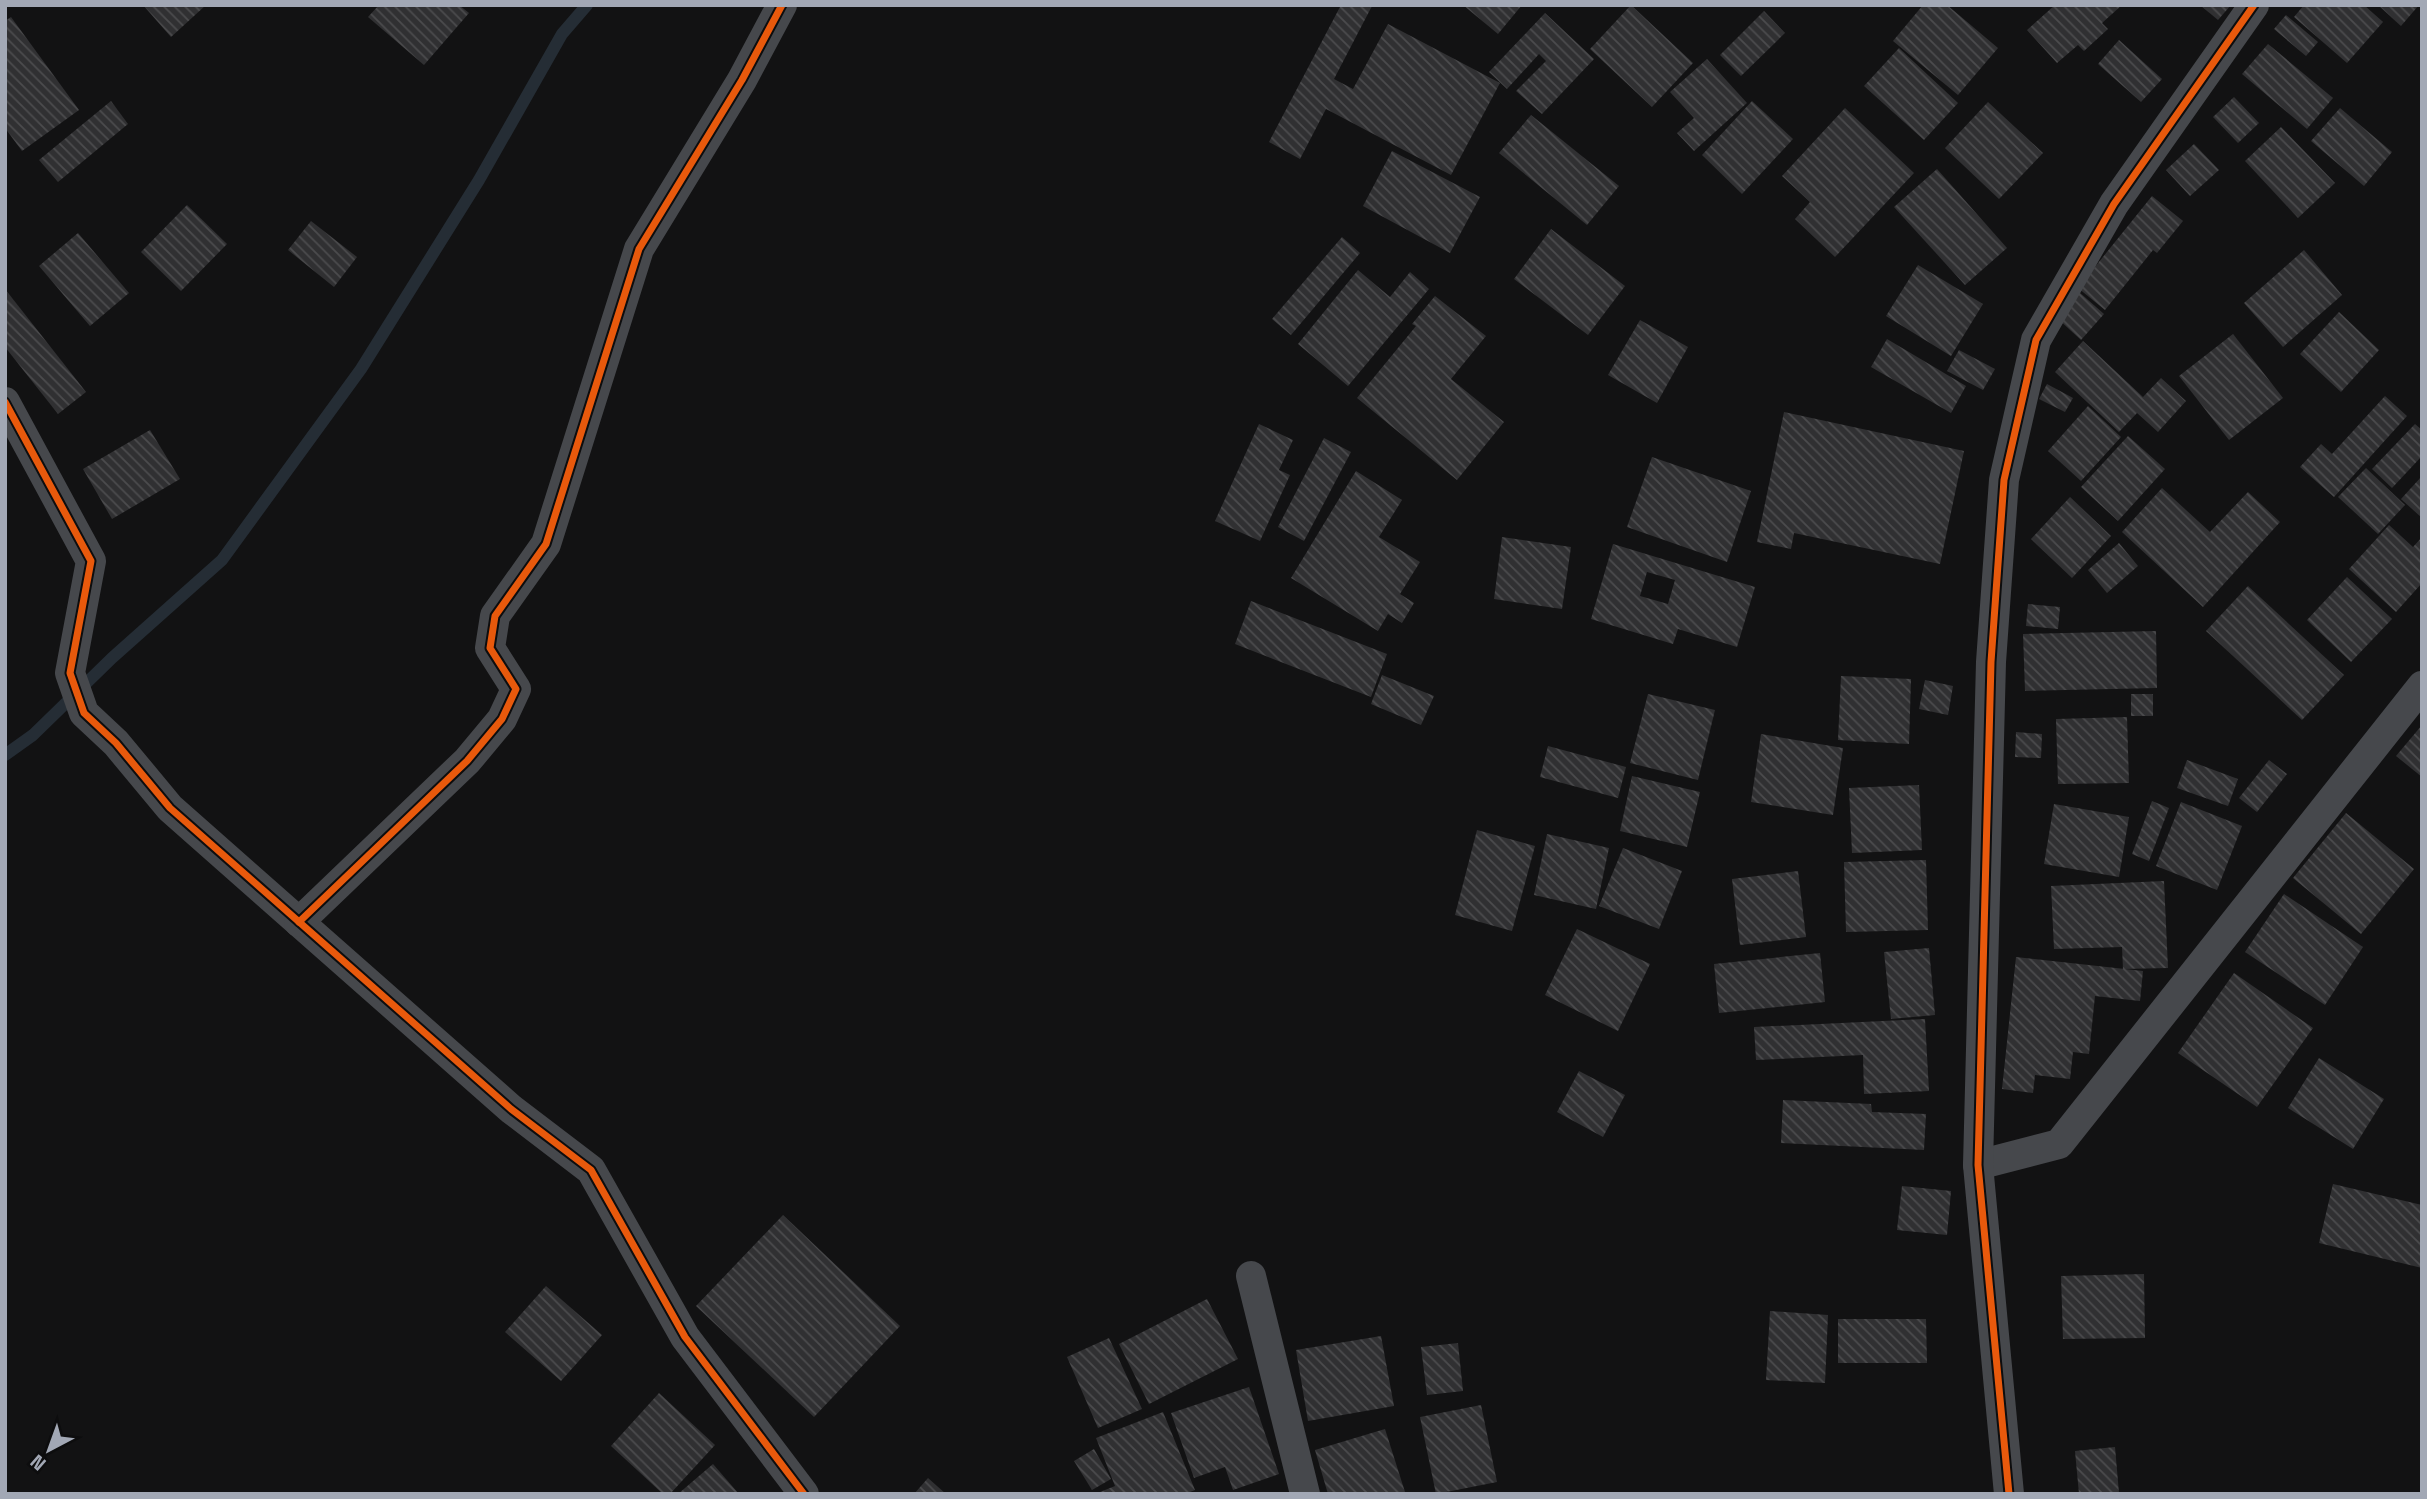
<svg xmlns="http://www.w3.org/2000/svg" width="2427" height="1499" font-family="'Space Grotesk',sans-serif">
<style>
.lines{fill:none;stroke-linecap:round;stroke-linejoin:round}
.stream{stroke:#252d35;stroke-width:12}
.building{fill:url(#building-back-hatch);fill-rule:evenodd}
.street{stroke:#46484c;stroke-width:30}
.cycleway-casing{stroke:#0d0d0e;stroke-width:11}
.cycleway{stroke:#e8590c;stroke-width:7}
</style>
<defs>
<pattern id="building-back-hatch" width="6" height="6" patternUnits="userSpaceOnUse" patternTransform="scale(1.75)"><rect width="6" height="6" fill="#303032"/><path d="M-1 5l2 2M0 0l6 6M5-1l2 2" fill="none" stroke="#4b4b4d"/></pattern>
</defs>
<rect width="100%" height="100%" fill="#121213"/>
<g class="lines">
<!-- stream -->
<path class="stream" d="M 5,755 L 33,735 L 112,658 L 222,560 L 361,369 L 479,180 L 562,34 L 587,5"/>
</g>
<!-- building -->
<g class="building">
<path d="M 143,5 L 206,5 L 171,37 Z"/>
<path d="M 379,5 L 459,5 L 469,13 L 424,65 L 368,17 Z"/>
<path d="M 1341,5 L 1372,6 L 1334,79 L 1353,89 L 1388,24 L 1500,83 L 1451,175 L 1326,109 L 1300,159 L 1269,142 Z"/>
<path d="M 1463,5 L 1522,5 L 1498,34 Z"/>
<path d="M 1631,5 L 1693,63 L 1652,107 L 1590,49 Z"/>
<path d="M 1923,5 L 1947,5 L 1998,48 L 1958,95 L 1893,41 Z"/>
<path d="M 2055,5 L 2122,5 L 2102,23 L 2108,29 L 2084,51 L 2078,45 L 2057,63 L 2027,30 Z"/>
<path d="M 2200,5 L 2231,5 L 2218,20 Z"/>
<path d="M 2304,5 L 2364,5 L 2383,22 L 2347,63 L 2294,17 Z"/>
<path d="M 2378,5 L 2419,5 L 2401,26 Z"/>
<path d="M 1764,11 L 1785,33 L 1741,76 L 1720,55 Z"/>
<path d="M 1545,13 L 1594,59 L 1542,114 L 1516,91 L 1546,61 L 1539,54 L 1507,89 L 1489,72 Z"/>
<path d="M 2286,15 L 2318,42 L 2306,56 L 2274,29 Z"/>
<path d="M 11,17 L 79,110 L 22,151 L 5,128 L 5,21 Z"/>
<path d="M 2119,40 L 2162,79 L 2141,102 L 2098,64 Z"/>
<path d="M 2268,44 L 2333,98 L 2307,129 L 2242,74 Z"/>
<path d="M 1899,48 L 1958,103 L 1924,140 L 1864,86 Z"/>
<path d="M 1707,59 L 1747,103 L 1694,151 L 1677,133 L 1694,118 L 1670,92 Z"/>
<path d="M 2234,97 L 2259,123 L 2238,143 L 2213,117 Z"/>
<path d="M 111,101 L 128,124 L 58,182 L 39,160 Z"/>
<path d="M 1752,101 L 1793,139 L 1742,194 L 1702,155 Z"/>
<path d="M 1988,102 L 2043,153 L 1999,199 L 1945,148 Z"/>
<path d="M 1845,108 L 1914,173 L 1835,257 L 1795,219 L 1810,202 L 1782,176 Z"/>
<path d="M 2340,108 L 2392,152 L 2364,186 L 2311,141 Z"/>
<path d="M 1531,115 L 1619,186 L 1587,225 L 1499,153 Z"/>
<path d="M 2281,127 L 2335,183 L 2298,218 L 2245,161 Z"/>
<path d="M 2194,144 L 2219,170 L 2190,196 L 2166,170 Z"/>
<path d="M 1392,151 L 1480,197 L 1450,253 L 1363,206 Z"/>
<path d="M 1937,169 L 2007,248 L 1965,285 L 1894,207 Z"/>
<path d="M 2152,196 L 2183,221 L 2157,253 L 2153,250 L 2105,310 L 2078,288 Z"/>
<path d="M 187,205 L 227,244 L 181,291 L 141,252 Z"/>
<path d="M 311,221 L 357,257 L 334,287 L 288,250 Z"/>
<path d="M 1551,229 L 1625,286 L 1588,335 L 1514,279 Z"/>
<path d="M 78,233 L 129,293 L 90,326 L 39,266 Z"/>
<path d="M 1342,237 L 1360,253 L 1291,335 L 1272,319 Z"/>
<path d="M 2304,250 L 2342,295 L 2283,347 L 2244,303 Z"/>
<path d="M 1918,265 L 1983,304 L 1951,356 L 1886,316 Z"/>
<path d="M 1358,270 L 1390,297 L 1410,272 L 1429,289 L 1348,386 L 1298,344 Z"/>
<path d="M 5,289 L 86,392 L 58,414 L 5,347 Z"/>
<path d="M 2079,292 L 2104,314 L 2081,340 L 2057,318 Z"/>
<path d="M 1435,296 L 1486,336 L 1451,379 L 1504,422 L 1457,480 L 1357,398 L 1416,326 L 1412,324 Z"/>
<path d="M 2339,312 L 2379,350 L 2341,392 L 2300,354 Z"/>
<path d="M 1640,320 L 1688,347 L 1657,403 L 1608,375 Z"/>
<path d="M 2233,334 L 2283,398 L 2229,440 L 2179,376 Z"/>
<path d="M 1887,339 L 1966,386 L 1951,413 L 1871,367 Z"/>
<path d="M 2083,341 L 2143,397 L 2161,378 L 2186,401 L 2158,432 L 2137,413 L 2119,432 L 2055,372 Z"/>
<path d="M 1959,350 L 1995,369 L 1983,390 L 1947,371 Z"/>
<path d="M 2047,384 L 2073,398 L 2065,412 L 2039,399 Z"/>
<path d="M 2385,396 L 2407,416 L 2334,497 L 2300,467 L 2321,444 L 2332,454 Z"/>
<path d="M 2088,406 L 2121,437 L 2081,481 L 2048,451 Z"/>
<path d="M 1784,412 L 1964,451 L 1940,564 L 1794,533 L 1791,549 L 1757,542 Z"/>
<path d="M 1259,424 L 1293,440 L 1279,470 L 1290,475 L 1260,541 L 1215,521 Z"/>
<path d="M 2415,424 L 2422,430 L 2422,456 L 2392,488 L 2372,469 Z"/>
<path d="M 150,430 L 180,479 L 112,519 L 83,469 Z"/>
<path d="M 2128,436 L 2165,469 L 2118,521 L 2081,487 Z"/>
<path d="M 1324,438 L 1351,452 L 1304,541 L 1278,527 Z"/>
<path d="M 1652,457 L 1751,491 L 1727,562 L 1627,527 Z"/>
<path d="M 2366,468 L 2405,505 L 2378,534 L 2338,497 Z"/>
<path d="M 1356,471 L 1402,500 L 1379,537 L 1420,562 L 1400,594 L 1414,603 L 1402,623 L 1388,614 L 1378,631 L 1291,578 Z"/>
<path d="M 2422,476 L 2422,518 L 2401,499 Z"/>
<path d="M 2162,488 L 2210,532 L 2248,492 L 2280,522 L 2203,607 L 2122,532 Z"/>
<path d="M 2070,497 L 2111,536 L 2072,578 L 2031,539 Z"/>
<path d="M 2389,525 L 2413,547 L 2422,537 L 2422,583 L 2396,612 L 2349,569 Z"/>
<path d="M 1502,537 L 1571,547 L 1562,609 L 1494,599 Z"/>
<path d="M 2119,543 L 2138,566 L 2107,593 L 2088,570 Z"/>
<path d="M 1613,544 L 1755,587 L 1737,647 L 1678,629 L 1673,644 L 1591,619 ZM 1647,572 L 1675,580 L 1668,604 L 1640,596 Z"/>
<path d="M 2347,577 L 2392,619 L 2351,662 L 2307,620 Z"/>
<path d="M 2248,586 L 2344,675 L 2302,720 L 2206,631 Z"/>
<path d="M 1251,601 L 1387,654 L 1371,697 L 1235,644 Z"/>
<path d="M 2028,604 L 2060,607 L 2058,629 L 2026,626 Z"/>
<path d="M 2156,631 L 2157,688 L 2025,691 L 2023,634 Z"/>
<path d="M 1382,675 L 1434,696 L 1421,725 L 1371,704 Z"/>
<path d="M 1841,676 L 1911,679 L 1909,744 L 1838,740 Z"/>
<path d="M 1925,680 L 1953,686 L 1948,715 L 1919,709 Z"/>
<path d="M 1648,694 L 1715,710 L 1698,780 L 1630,763 Z"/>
<rect x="2131" y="694" width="22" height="22"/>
<path d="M 2127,717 L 2129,783 L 2058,784 L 2056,719 Z"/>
<path d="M 2422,725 L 2422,777 L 2396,756 Z"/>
<path d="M 2016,732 L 2042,734 L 2041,758 L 2015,757 Z"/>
<path d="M 1761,734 L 1843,748 L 1833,815 L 1751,802 Z"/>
<path d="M 1548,746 L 1626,767 L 1618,798 L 1540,777 Z"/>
<path d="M 2187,760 L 2238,779 L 2228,806 L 2177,788 Z"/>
<path d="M 2269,760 L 2287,774 L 2257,812 L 2239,798 Z"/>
<path d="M 1632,776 L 1700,792 L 1687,847 L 1620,831 Z"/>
<path d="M 1919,785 L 1922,850 L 1852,853 L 1849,788 Z"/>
<path d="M 2152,801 L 2169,808 L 2149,861 L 2132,854 Z"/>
<path d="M 2181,802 L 2242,826 L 2217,890 L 2156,866 Z"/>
<path d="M 2054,804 L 2129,817 L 2119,877 L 2044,864 Z"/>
<path d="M 2346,813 L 2414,869 L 2361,934 L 2293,878 Z"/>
<path d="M 1477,830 L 1535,846 L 1512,931 L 1455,915 Z"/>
<path d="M 1547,834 L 1609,848 L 1596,909 L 1534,895 Z"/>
<path d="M 1623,848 L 1682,871 L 1659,929 L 1599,906 Z"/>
<path d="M 1926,860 L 1928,930 L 1846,932 L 1844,862 Z"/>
<path d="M 1798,871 L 1806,937 L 1740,945 L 1732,879 Z"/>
<path d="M 2164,881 L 2168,968 L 2123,969 L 2122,947 L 2054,949 L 2051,886 Z"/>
<path d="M 2284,894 L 2363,947 L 2325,1005 L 2245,952 Z"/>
<path d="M 1577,929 L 1650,964 L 1618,1031 L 1545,995 Z"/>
<path d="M 1929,948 L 1935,1015 L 1891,1019 L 1884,952 Z"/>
<path d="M 1820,953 L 1825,1002 L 1719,1013 L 1714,964 Z"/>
<path d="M 2016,957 L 2143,971 L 2140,1001 L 2095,996 L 2089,1054 L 2073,1052 L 2070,1079 L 2035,1075 L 2033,1093 L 2002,1089 Z"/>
<path d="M 2234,973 L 2313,1028 L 2257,1107 L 2178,1053 Z"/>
<path d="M 1925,1019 L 1929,1091 L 1864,1094 L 1863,1055 L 1756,1060 L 1754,1027 Z"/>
<path d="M 2319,1058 L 2384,1099 L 2353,1149 L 2288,1108 Z"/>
<path d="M 1579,1071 L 1625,1095 L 1603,1137 L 1557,1112 Z"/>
<path d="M 1783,1100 L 1871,1104 L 1872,1112 L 1926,1114 L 1924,1150 L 1781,1143 Z"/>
<path d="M 2333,1184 L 2422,1205 L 2422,1268 L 2319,1243 Z"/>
<path d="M 1902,1186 L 1951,1191 L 1947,1235 L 1897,1230 Z"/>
<path d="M 783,1215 L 900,1326 L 814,1417 L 696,1306 Z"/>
<path d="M 2144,1274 L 2145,1338 L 2063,1339 L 2061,1276 Z"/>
<path d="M 546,1286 L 602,1335 L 561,1381 L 505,1332 Z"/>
<path d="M 1207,1299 L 1238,1359 L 1149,1404 L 1119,1344 Z"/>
<path d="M 1770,1311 L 1828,1315 L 1825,1383 L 1766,1380 Z"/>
<path d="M 1838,1319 L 1926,1319 L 1927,1363 L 1838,1363 Z"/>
<path d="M 1381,1336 L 1394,1406 L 1308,1421 L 1296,1350 Z"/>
<path d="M 1109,1338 L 1142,1409 L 1098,1428 L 1067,1357 Z"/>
<path d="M 1458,1343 L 1463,1391 L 1427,1395 L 1421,1347 Z"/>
<path d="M 1249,1387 L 1279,1474 L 1233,1490 L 1225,1467 L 1194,1478 L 1171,1413 Z"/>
<path d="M 659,1393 L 715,1445 L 670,1494 L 663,1494 L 611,1446 Z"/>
<path d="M 1481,1405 L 1497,1482 L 1436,1494 L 1420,1417 Z"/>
<path d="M 1163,1412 L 1195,1490 L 1185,1494 L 1095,1494 L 1115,1486 L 1096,1438 Z"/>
<path d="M 1385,1429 L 1405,1492 L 1328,1494 L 1315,1450 Z"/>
<path d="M 2115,1447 L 2119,1493 L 2079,1494 L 2075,1451 Z"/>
<path d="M 1094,1449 L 1111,1479 L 1092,1490 L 1074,1461 Z"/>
<path d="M 713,1464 L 739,1494 L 678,1494 Z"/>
<path d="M 928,1478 L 946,1494 L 914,1494 Z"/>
</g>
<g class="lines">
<!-- street -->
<g class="street">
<path d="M 5,402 L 91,561 L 70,673 L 84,713 L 116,743 L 170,808 L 511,1109 L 591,1170 L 685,1337 L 804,1494"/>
<path d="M 299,922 L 467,761 L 502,719 L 516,689 L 490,648 L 495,616 L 546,544 L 639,249 L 742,80 L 782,5"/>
<path d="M 1978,1165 L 2059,1144 L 2422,686"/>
<path d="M 1251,1276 L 1305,1494"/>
<path d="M 2009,1494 L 1978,1165 L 1991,662 L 2004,480 L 2036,340 L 2114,204 L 2254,5"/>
</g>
<defs>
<g id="cycleway">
<path d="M 5,402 L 91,561 L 70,673 L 84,713 L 116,743 L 170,808 L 511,1109 L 591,1170 L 685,1337 L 804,1494"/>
<path d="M 299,922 L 467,761 L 502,719 L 516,689 L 490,648 L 495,616 L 546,544 L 639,249 L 742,80 L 782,5"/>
<path d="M 2009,1494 L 1978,1165 L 1991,662 L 2004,480 L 2036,340 L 2114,204 L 2254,5"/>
</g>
</defs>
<!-- cycleway casing -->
<use href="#cycleway" class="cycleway-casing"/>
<!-- cycleway -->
<use href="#cycleway" class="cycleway"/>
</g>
<!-- border -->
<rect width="2427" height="1499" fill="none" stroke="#a2a8b5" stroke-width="14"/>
<!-- north arrow -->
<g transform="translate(49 1450) rotate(221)" stroke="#0d0d0e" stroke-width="5" paint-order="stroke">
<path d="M0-5L12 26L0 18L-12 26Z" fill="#a2a8b5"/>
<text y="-10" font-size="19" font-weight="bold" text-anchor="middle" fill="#a2a8b5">N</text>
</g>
</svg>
